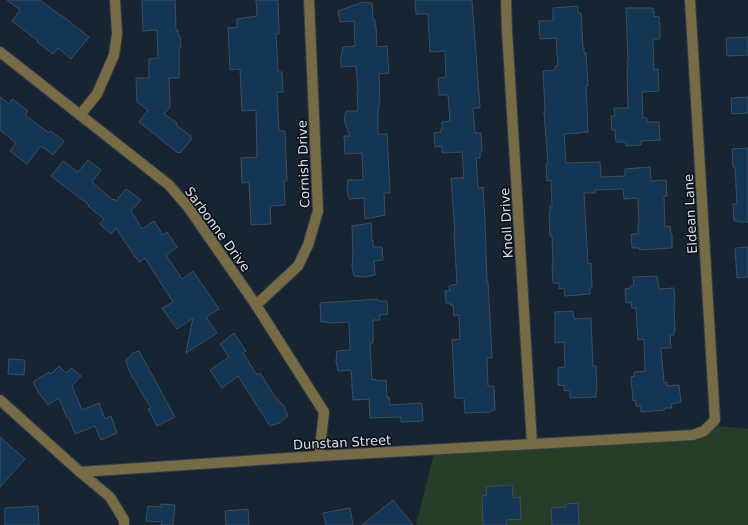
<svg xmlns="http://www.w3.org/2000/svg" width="748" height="525" font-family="'DejaVu Sans',sans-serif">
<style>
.green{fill:#263e28}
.building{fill:#133655;stroke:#3e4d5d}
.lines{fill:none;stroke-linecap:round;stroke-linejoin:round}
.minor-casing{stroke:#323f4d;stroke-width:12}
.minor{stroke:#776b44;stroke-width:10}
.labels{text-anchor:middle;stroke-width:3;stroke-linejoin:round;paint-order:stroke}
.street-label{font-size:13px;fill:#d8e1eb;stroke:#080d14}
</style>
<rect width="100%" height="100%" fill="#172533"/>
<!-- green -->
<path class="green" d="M 710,425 L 748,429 L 748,525 L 416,525 L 435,449 L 698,434 Z"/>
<!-- building -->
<g class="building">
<path d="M 7,0 L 40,0 L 61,16 L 61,15 L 89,37 L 71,59 L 58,48 L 53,54 L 37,42 L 38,41 L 12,21 L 20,10 Z"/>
<path d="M 142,0 L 175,0 L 176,30 L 178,30 L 178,36 L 180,36 L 181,47 L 179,47 L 179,78 L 169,78 L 170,107 L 164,114 L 177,123 L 176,125 L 191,136 L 190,137 L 192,139 L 180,153 L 179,152 L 178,153 L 139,122 L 148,110 L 137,102 L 136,78 L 149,78 L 149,59 L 158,58 L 157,30 L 143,31 Z"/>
<path d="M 256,0 L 278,0 L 279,29 L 279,34 L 276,34 L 278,72 L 282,72 L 283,92 L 277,92 L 279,131 L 285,131 L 287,181 L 284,181 L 285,205 L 270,206 L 271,224 L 251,225 L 249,182 L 242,183 L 241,158 L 257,157 L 256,110 L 242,111 L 240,69 L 230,70 L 228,28 L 237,27 L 237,19 L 257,16 Z"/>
<path d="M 415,0 L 472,0 L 480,108 L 473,108 L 475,133 L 481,133 L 482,151 L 480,151 L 480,158 L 476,158 L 478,188 L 483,187 L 485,221 L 487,282 L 488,282 L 492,358 L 487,358 L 488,386 L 494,386 L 495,410 L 491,410 L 491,412 L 465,413 L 464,398 L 455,398 L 452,340 L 460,339 L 459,315 L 454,316 L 453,305 L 450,305 L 450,303 L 446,303 L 445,291 L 450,291 L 449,286 L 457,284 L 454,233 L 455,233 L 451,178 L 464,178 L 462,152 L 442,153 L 442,146 L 435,147 L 434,133 L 441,132 L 441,129 L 442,129 L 442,122 L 450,121 L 448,95 L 439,95 L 438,78 L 446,77 L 445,51 L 430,52 L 428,14 L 416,14 Z"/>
<path d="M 363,2 L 372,3 L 373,20 L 375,20 L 375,26 L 376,26 L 377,47 L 387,46 L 389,73 L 379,74 L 380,102 L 379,102 L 379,109 L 378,109 L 378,134 L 387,134 L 390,193 L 384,193 L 385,215 L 365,219 L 364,198 L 349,199 L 347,190 L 348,180 L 363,180 L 362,153 L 345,154 L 344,136 L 350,136 L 344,120 L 346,111 L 358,111 L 357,92 L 358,92 L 356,66 L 341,67 L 341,57 L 343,47 L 355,46 L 354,21 L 340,22 L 338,11 Z"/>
<path d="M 578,6 L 578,13 L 581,13 L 583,48 L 584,48 L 584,53 L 586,53 L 588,86 L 586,86 L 588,132 L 581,132 L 581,133 L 564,134 L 566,163 L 600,162 L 601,177 L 625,176 L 625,169 L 650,167 L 651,181 L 666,180 L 667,196 L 664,196 L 665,227 L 670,226 L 671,234 L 672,234 L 672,248 L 639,250 L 639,248 L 632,248 L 631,234 L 638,234 L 638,224 L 639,224 L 638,198 L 624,199 L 623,189 L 595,190 L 595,193 L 584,193 L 588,264 L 591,263 L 592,287 L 590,288 L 590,294 L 565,296 L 564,288 L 559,289 L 559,283 L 553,283 L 553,282 L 552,265 L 553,265 L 552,236 L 550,236 L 549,213 L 550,213 L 550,206 L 552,206 L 551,180 L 547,181 L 546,164 L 548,164 L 544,112 L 545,112 L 543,71 L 555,70 L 555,66 L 558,66 L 556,38 L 540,39 L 539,21 L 553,21 L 553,8 Z"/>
<path d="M 626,8 L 653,8 L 653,11 L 654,11 L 654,17 L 659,16 L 659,23 L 660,23 L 660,39 L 653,39 L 654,70 L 658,69 L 659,91 L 642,92 L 643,118 L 647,118 L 647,122 L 659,122 L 660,140 L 641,141 L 641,145 L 626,146 L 626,142 L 616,142 L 615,130 L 612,130 L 611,116 L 615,116 L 614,108 L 628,108 L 627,67 L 628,67 L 627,61 L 628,61 Z"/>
<path d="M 748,37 L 748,55 L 727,56 L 726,38 Z"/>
<path d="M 0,97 L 9,104 L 12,99 L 28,111 L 25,115 L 49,133 L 50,131 L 64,141 L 53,155 L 41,146 L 27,164 L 10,151 L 16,143 L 0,130 Z"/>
<path d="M 748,97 L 748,113 L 732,114 L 731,98 Z"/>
<path d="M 748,148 L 748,222 L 738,222 L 738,221 L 734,221 L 733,204 L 737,204 L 735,167 L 733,167 L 732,149 Z"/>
<path d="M 88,160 L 101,170 L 92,182 L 113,200 L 114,199 L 116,201 L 126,189 L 141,200 L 131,211 L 142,229 L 154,221 L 163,235 L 167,232 L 177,247 L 166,255 L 182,279 L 193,271 L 219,309 L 206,317 L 217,333 L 186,353 L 193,318 L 177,329 L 162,308 L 173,302 L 145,258 L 139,262 L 136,257 L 135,257 L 116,228 L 111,234 L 100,224 L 104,219 L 88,206 L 89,205 L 51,176 L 63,161 L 78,172 Z"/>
<path d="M 371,223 L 372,241 L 373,240 L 373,247 L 382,247 L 383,260 L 374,261 L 375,275 L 365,277 L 354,276 L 352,266 L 353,255 L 352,226 Z"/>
<path d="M 748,247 L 748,277 L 737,278 L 735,248 Z"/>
<path d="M 657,276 L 659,289 L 674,288 L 675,305 L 674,305 L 675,331 L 674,331 L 674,335 L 670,335 L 671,348 L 661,348 L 664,383 L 667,382 L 667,386 L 679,385 L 681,402 L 671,404 L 672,408 L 665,408 L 665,410 L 641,412 L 641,406 L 636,406 L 635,400 L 633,401 L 631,377 L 634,376 L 634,372 L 645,371 L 644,339 L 638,340 L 636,308 L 632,308 L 631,302 L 626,303 L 625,289 L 630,288 L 630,286 L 634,286 L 633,277 Z"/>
<path d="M 378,299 L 378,301 L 387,301 L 388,314 L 379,315 L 380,320 L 373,320 L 373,343 L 370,344 L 372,380 L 376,379 L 376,381 L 386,380 L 387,398 L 389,397 L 390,405 L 422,403 L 423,421 L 401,422 L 401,417 L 370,418 L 369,399 L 353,400 L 351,370 L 338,371 L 336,361 L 337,351 L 350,350 L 349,322 L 328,323 L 328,322 L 321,322 L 320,303 Z"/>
<path d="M 573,311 L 574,319 L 591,318 L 593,366 L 596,366 L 597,390 L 596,390 L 596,397 L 570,398 L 570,390 L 564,391 L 564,385 L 559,386 L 559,384 L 558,385 L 558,368 L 565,367 L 564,342 L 555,343 L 555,312 Z"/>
<path d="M 234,333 L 246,351 L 243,353 L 257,375 L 260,373 L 275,397 L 284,406 L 288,416 L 279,423 L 270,426 L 238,376 L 222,388 L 210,370 L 229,357 L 220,344 Z"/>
<path d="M 139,351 L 175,417 L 157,426 L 148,409 L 151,408 L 129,371 L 126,360 L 133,353 Z"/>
<path d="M 9,359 L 25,360 L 24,375 L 8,374 Z"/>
<path d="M 59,366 L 66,373 L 71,368 L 81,376 L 72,386 L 82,410 L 99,403 L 105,419 L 111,416 L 117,433 L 101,440 L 95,426 L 75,434 L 69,418 L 67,418 L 59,398 L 48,405 L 38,392 L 38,391 L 33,382 L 49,372 L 51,374 Z"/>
<path d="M 0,437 L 25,459 L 0,487 Z"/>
<path d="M 512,485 L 513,498 L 520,497 L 521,519 L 506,520 L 507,525 L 483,525 L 482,496 L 487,495 L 486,487 Z"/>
<path d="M 393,500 L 413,525 L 362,525 Z"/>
<path d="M 578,503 L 579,525 L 552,525 L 551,508 L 566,507 L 566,504 Z"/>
<path d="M 161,504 L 175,505 L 173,525 L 161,525 L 162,522 L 146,521 L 148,506 L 161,507 Z"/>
<path d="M 38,506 L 39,525 L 5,525 L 5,508 Z"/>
<path d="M 350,508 L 353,525 L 326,525 L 323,513 Z"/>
<path d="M 248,509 L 249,525 L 226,525 L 225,511 Z"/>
</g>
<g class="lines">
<defs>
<g id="minor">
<path d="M 506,0 L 507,30 L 532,444"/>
<path d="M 0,52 L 169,185 L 188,207 L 256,305 L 324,412 L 319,456"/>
<path d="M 80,115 L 97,94 L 114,55 L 117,34 L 115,0"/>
<path d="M 256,305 L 298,266 L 308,245 L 318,211 L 309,0"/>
<path d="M 0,400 L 80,472 L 110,497 L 124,520 L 124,525"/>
<path d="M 80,472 L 319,456 L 693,435 L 704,431 L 715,420 L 690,0"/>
</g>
</defs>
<!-- minor casing -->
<use href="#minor" class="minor-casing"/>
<!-- minor -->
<use href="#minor" class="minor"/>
</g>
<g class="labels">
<!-- street labels -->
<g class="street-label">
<text transform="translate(303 164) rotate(-92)" y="5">Cornish Drive</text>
<text transform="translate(690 214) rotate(-93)" y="5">Eldean Lane</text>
<text transform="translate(506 223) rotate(-93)" y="5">Knoll Drive</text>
<text transform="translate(218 229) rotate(54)" y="5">Sarbonne Drive</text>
<text transform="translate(342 442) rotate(-3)" y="5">Dunstan Street</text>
</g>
</g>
</svg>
